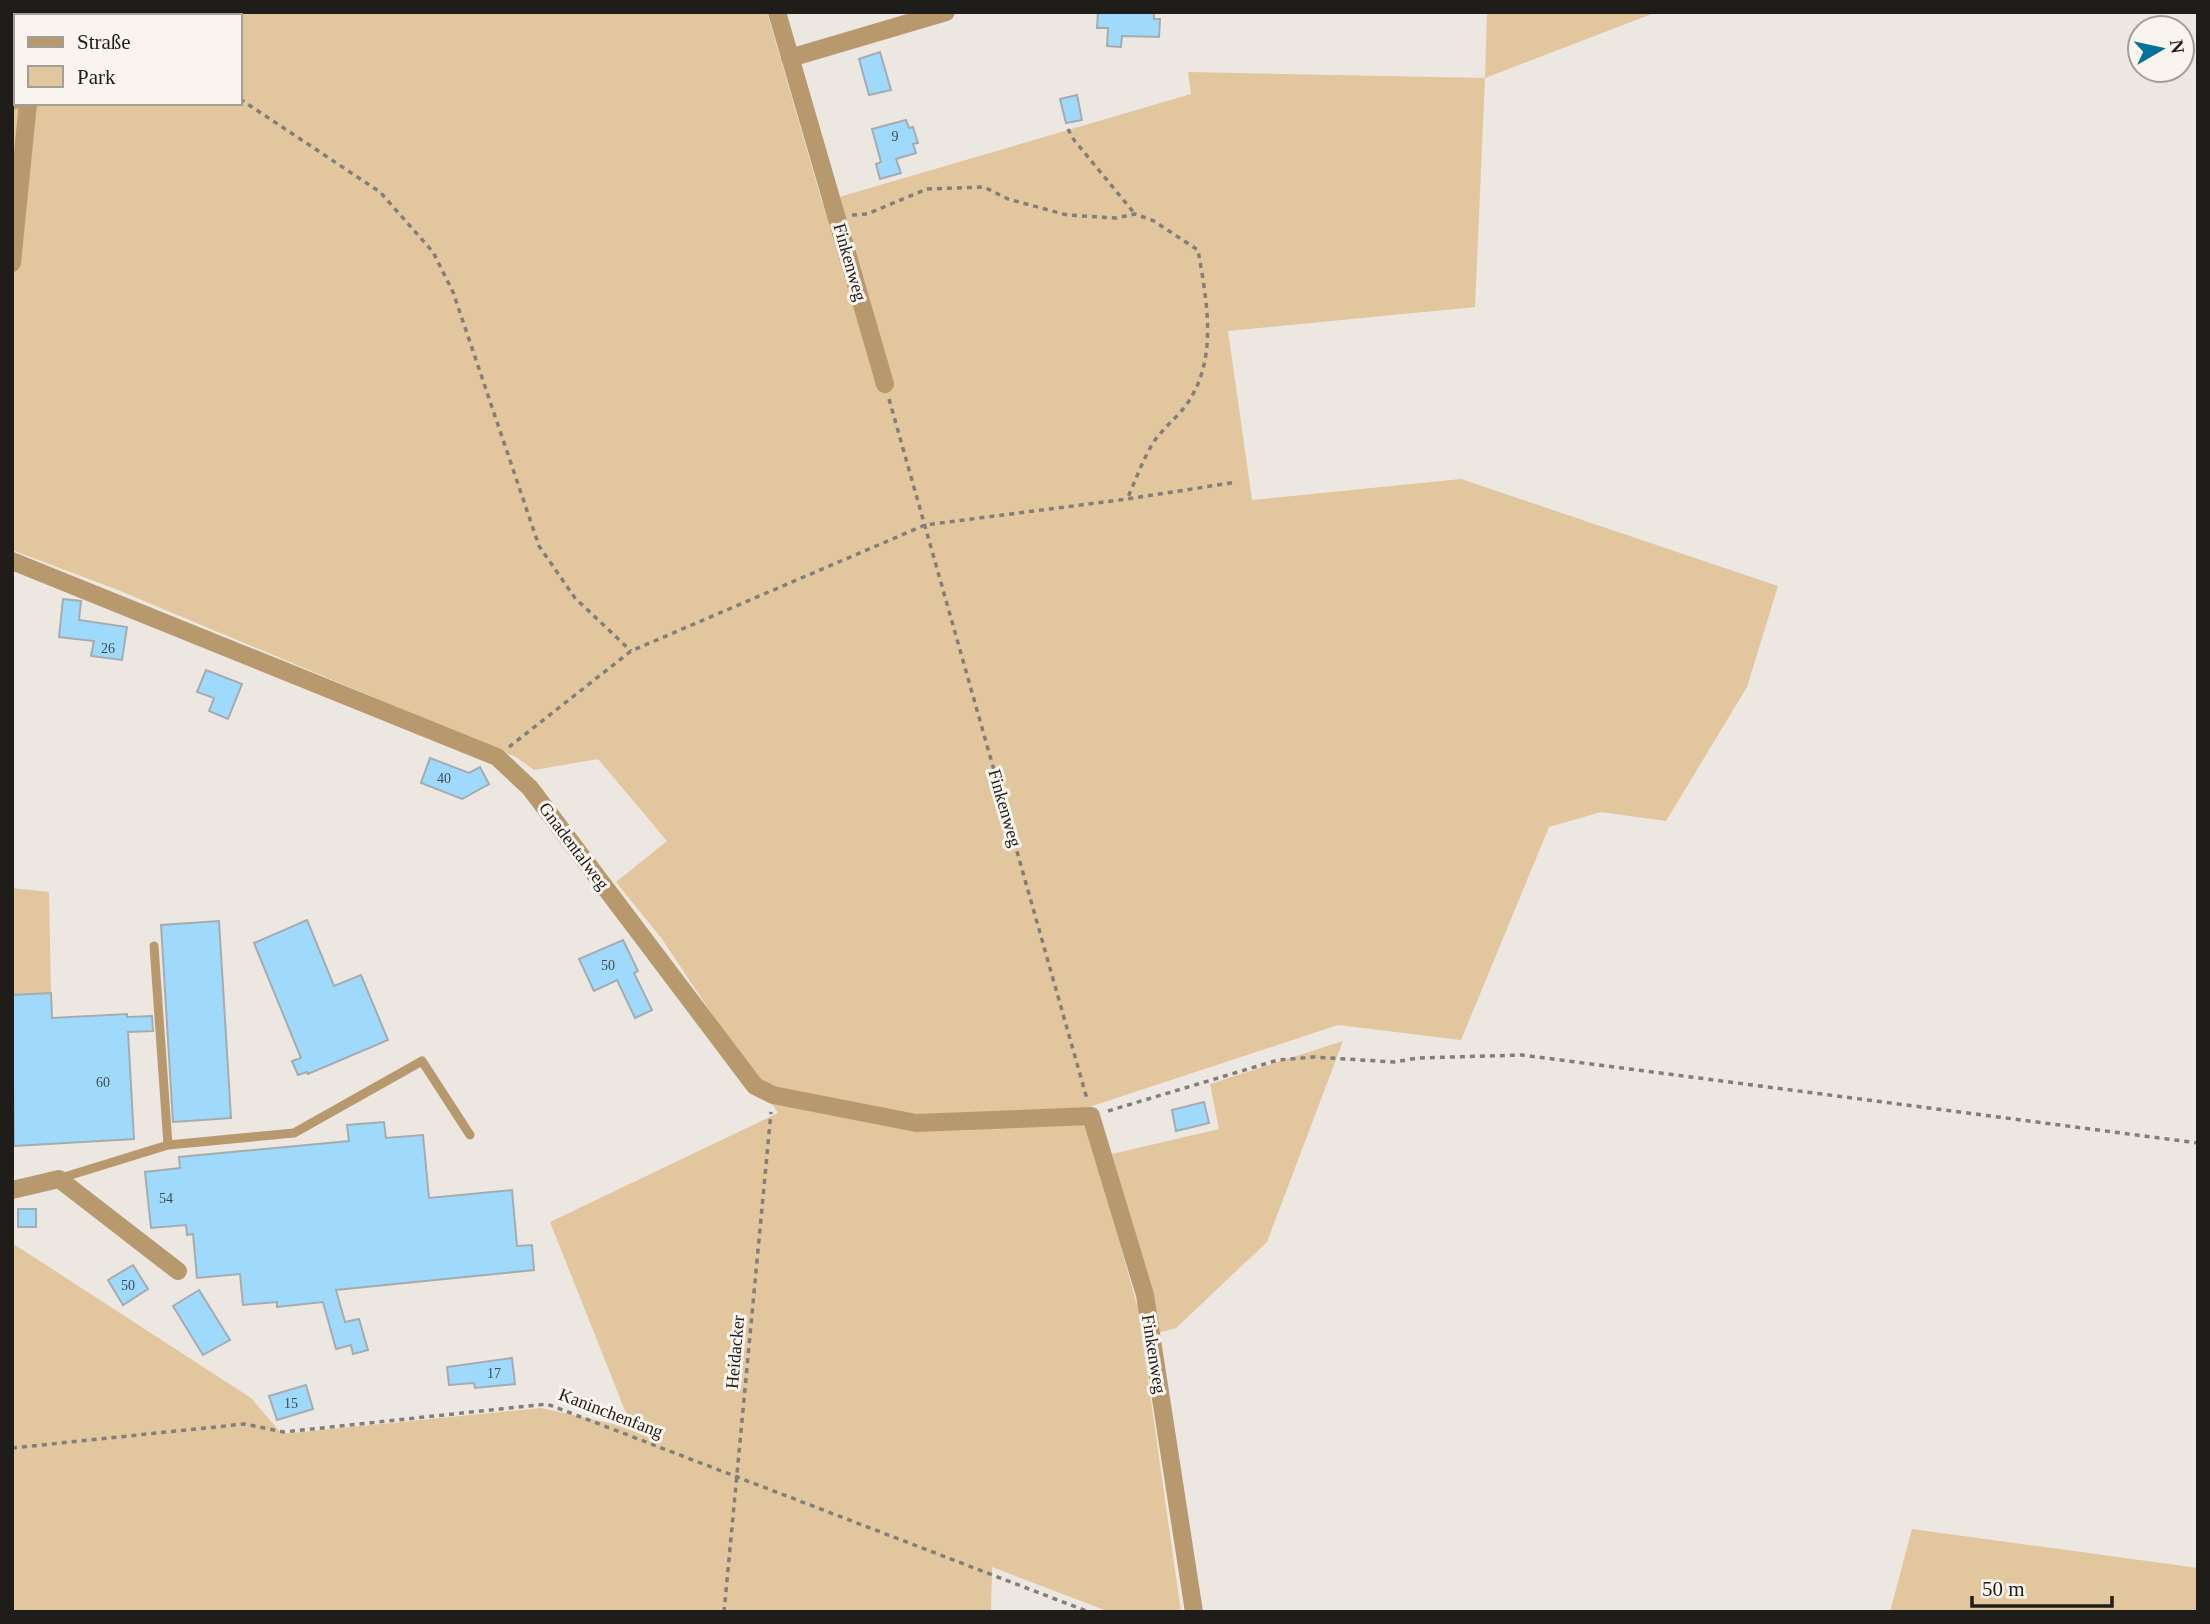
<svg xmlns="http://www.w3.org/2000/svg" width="2210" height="1624" font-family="'Times New Roman',serif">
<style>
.green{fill:#e2c69e;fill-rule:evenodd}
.building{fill:#9fdafc;stroke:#a5acb0;stroke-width:2}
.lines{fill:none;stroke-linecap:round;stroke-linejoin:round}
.path{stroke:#827f7a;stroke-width:3.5;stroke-dasharray:5 5;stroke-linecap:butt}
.service{stroke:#b8996d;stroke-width:9}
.minor{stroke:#b8996d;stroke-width:18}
.labels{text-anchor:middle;stroke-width:6;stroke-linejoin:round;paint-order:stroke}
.number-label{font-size:14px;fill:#3f4c52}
.street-label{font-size:18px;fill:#1f1d1a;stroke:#f9f4ee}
</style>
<rect width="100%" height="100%" fill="#ece7e0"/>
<!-- green -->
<g class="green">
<path d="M 12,12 L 767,12 L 822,202 L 1191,94 L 1188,72 L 1485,78 L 1487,12 L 1657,12 L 1485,78 L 1475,307 L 1228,331 L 1252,500 L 1461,479 L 1778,586 L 1747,687 L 1666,821 L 1601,812 L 1549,827 L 1461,1040 L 1338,1025 L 1083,1109 L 1138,1309 L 1181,1612 L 1110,1612 L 992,1567 L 991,1612 L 12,1612 L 12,1243 L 251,1398 L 282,1434 L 541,1408 L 632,1428 L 550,1222 L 778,1113 L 662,939 L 616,882 L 667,841 L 598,759 L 534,770 L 516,757 L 118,590 L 12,550 ZM 16,16 L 240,16 L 240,103 L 16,103 Z"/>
<path d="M 12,888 L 49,892 L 51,993 L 12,995 Z"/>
<path d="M 1343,1041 L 1267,1242 L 1176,1328 L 1158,1333 L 1153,1299 L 1112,1154 L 1219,1129 L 1210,1084 Z"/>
<path d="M 1912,1529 L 2198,1568 L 2198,1612 L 1890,1612 Z"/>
</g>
<!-- building -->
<g class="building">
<path d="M 1098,12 L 1154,12 L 1154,19 L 1160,19 L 1159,37 L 1122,36 L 1121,47 L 1107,46 L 1108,28 L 1097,28 Z"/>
<path d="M 880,52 L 891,90 L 869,95 L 859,59 Z"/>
<path d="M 1077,95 L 1082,120 L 1066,123 L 1060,99 Z"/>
<path d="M 906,120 L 909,128 L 913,127 L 918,143 L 913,144 L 916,153 L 896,159 L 901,173 L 880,179 L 876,164 L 881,162 L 872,129 Z"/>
<path d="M 63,599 L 81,601 L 79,620 L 127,627 L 122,660 L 91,656 L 94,641 L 59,637 Z"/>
<path d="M 206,670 L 242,684 L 228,719 L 209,711 L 214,698 L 197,692 Z"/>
<path d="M 430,758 L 469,773 L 480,767 L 489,784 L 462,799 L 421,783 Z"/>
<path d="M 307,920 L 334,986 L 361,975 L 388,1040 L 308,1074 L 307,1072 L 298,1075 L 292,1061 L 301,1058 L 254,943 Z"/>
<path d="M 219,921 L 231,1118 L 173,1122 L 161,925 Z"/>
<path d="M 623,940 L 638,971 L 634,973 L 652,1010 L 635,1018 L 617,980 L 594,991 L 579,959 Z"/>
<path d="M 51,993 L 52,1018 L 127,1014 L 127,1017 L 152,1016 L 153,1031 L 128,1032 L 134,1139 L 14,1146 L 12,995 Z"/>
<path d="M 1204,1102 L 1209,1123 L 1176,1131 L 1172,1110 Z"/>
<path d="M 384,1122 L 386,1138 L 423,1135 L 429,1198 L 512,1190 L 517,1246 L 532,1245 L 534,1270 L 336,1290 L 345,1322 L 359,1319 L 368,1350 L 353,1354 L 351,1345 L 336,1349 L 323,1302 L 277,1307 L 277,1302 L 243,1305 L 240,1274 L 197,1278 L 193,1234 L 187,1235 L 186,1225 L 151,1228 L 145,1172 L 180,1168 L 179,1157 L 349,1141 L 347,1125 Z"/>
<rect x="18" y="1209" width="18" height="18"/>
<path d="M 133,1265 L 148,1289 L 123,1305 L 108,1280 Z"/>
<path d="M 199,1290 L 230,1340 L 203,1355 L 173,1306 Z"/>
<path d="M 512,1358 L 515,1384 L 475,1388 L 474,1383 L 449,1385 L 447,1367 Z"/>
<path d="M 306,1385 L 313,1409 L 277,1420 L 269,1396 Z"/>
</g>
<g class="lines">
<!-- path -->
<g class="path">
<path d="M 134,12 L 136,16"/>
<path d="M 59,16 L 60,12"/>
<path d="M 240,99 L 380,192 L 433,252 L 453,292 L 539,546 L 575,598 L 631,651"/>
<path d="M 1068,129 L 1074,140 L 1135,214"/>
<path d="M 852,215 L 867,214 L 927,189 L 984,187 L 1008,199 L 1067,215 L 1116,218 L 1135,214 L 1154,221 L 1198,250 C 1206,296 1217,351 1193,394 C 1184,412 1167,424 1155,440 C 1143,458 1136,480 1127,499"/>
<path d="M 889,399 L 1087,1099"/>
<path d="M 509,747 L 631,651 L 925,525 L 1127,499 L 1237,482"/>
<path d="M 1108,1111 L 1278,1060 L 1314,1057 L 1394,1062 L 1418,1058 L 1522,1055 L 2198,1143"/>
<path d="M 12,1448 L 244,1424 L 284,1432 L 547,1404 L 1089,1612"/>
<path d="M 724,1612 L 771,1112"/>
</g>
<!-- service -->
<g class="service">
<path d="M 154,946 L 168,1145"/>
<path d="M 61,1178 L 168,1145 L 294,1133 L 422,1061 L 470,1135"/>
</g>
<!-- minor -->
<g class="minor">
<path d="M 777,12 L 885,384"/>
<path d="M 221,16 L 229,12"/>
<path d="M 790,58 L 946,12"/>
<path d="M 12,101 L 16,99"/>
<path d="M 12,263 L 28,103"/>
<path d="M 12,561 L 497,757 L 530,788 L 755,1086 L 773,1095 L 916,1123 L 1091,1116 L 1145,1295 L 1194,1612"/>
<path d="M 12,1190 L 59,1179 L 178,1271"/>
</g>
</g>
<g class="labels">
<!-- number labels -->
<g class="number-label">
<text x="895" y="141">9</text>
<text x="108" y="653">26</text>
<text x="444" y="783">40</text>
<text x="608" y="970">50</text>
<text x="103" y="1087">60</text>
<text x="166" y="1203">54</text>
<text x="128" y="1290">50</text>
<text x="494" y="1378">17</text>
<text x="291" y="1408">15</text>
</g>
<!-- street labels -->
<g class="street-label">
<text transform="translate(850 262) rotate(74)" y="6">Finkenweg</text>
<text transform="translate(1005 808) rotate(74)" y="6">Finkenweg</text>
<text transform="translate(574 846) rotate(53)" y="6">Gnadentalweg</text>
<text transform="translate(735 1352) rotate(-85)" y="6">Heidacker</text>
<text transform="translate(1154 1354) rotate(81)" y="6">Finkenweg</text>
<text transform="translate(611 1413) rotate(21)" y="6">Kaninchenfang</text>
</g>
</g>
<!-- border -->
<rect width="2210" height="1624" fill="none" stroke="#1f1d1a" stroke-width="28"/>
<!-- legend -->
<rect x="14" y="14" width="228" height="91" fill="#f9f4ee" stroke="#a29e99" stroke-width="2"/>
<rect x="28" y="37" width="35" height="10" fill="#b8996d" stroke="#a29e99" stroke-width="2"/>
<text x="77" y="49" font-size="21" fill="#1f1d1a">Straße</text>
<rect x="28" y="66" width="35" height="21" fill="#e2c69e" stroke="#a29e99" stroke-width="2"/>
<text x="77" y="84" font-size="21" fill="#1f1d1a">Park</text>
<!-- north arrow -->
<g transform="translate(2161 49) rotate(81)"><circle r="33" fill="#f9f4ee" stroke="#a29e99" stroke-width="2"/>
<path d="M0-5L12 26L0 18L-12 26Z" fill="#00729c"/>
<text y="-10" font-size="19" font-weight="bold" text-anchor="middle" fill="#1f1d1a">N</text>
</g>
<!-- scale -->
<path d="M1972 1596v10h140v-10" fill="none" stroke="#1f1d1a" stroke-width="3.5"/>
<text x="1982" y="1596" font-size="21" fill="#1f1d1a" stroke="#f9f4ee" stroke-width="5" paint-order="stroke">50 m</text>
</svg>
